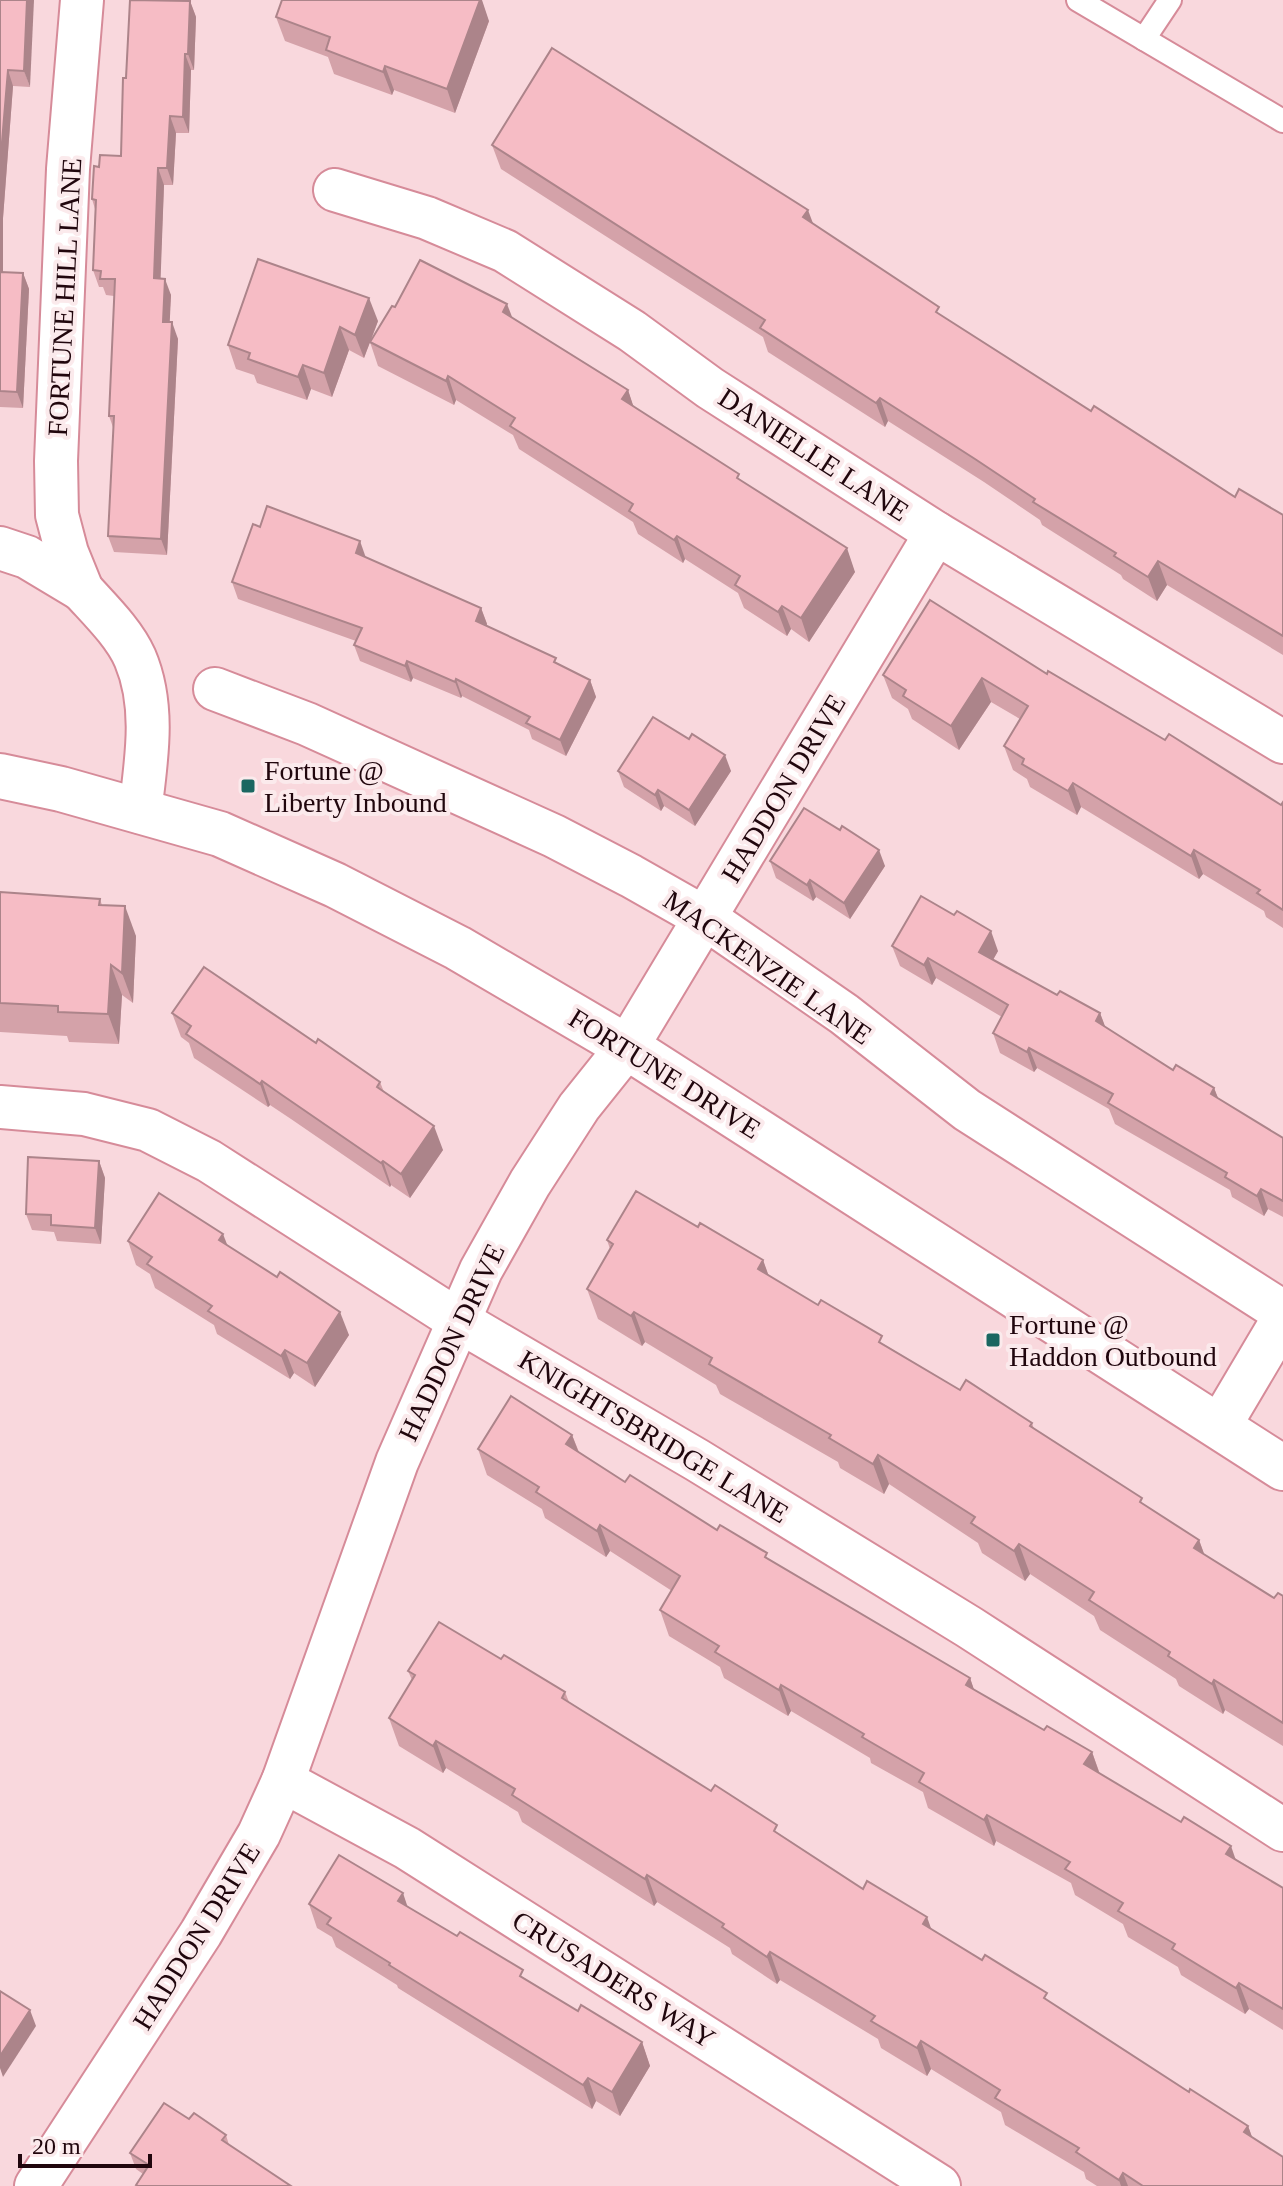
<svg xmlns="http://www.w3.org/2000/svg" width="1283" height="2186" font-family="'Times New Roman',serif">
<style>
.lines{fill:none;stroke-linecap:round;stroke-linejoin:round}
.lane-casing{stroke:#d68b99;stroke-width:26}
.street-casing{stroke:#d68b99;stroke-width:46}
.secondary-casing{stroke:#d68b99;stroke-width:48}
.lane{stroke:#fff;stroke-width:22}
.street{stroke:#fff;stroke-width:42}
.secondary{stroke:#fff;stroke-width:44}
.wall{fill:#d4a2a9}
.shaded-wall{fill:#ac848a}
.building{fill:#f6bcc5;stroke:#ac848a;stroke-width:2}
.poi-dot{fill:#1b6761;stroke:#fbeaec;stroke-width:3}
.labels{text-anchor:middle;stroke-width:8;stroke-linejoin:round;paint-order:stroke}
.street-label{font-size:28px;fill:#20060d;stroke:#fbeaec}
.poi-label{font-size:28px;fill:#20060d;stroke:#fbeaec;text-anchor:start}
</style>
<rect width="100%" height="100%" fill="#f9d8dd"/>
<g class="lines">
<defs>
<g id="lane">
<path d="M 1078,0 L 1283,121"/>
<path d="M 1144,39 L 1170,0"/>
</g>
<g id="street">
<path d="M 335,190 L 427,218 L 505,251 L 632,331 L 710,388 L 936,533 L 1283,742"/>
<path d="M 0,548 L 27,557 L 82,590 L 67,553 L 57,515 L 56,461 L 68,169 L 82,0"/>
<path d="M 82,590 C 100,610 124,633 135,658 C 156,707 146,762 140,812"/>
<path d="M 215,689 L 307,724 L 554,836 L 631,876 L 705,918 L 844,1014 L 967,1110 L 1283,1312"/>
<path d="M 0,1107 L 84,1114 L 148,1130 L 209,1161 L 459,1321 L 697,1460 L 969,1627 L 1283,1830"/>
<path d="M 1219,1427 L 1283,1319"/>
<path d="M 283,1781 L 407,1848 L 939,2186"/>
<path d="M 36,2186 L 201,1933 L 259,1834 L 283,1781 L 397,1462 L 481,1270 L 530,1183 L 579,1107 L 627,1047 L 936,533"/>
</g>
<path id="secondary" d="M 0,776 L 61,789 L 220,834 L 335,885 L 458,948 L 627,1047 L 1283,1468"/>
</defs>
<!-- lane casing -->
<use href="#lane" class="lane-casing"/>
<!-- street casing -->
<use href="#street" class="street-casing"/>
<!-- secondary casing -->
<use href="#secondary" class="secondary-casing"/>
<!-- lane -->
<use href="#lane" class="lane"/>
<!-- street -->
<use href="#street" class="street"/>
<!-- secondary -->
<use href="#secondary" class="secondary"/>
</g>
<!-- wall -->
<g class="wall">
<path d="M 0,0 L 30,87 L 13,86 L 3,218 L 3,272 L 23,273 L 29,289 L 23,408 L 0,407 Z"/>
<path d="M 130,0 L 186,0 L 190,1 L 196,17 L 194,70 L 191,70 L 189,133 L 176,133 L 173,185 L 164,185 L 160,279 L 171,295 L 169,322 L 178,339 L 167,555 L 114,552 L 108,536 L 114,430 L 109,416 L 114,296 L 106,295 L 103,287 L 99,287 L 93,270 L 95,209 L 92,199 L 99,167 L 121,156 Z"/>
<path d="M 276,17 L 489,21 L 455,113 L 394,90 L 392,95 L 334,74 L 328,57 L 285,41 Z"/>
<path d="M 492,145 L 813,224 L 942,316 L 1091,411 L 1235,497 L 1283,515 L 1283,655 L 1167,585 L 1157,601 L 1123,579 L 1121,575 L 1042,525 L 1040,520 L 984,482 L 888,421 L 885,427 L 768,352 L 763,337 L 501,169 Z"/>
<path d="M 395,307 L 513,318 L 628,390 L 633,406 L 741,480 L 855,572 L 809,642 L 791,629 L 787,636 L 744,608 L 738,593 L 685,559 L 683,563 L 638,534 L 633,522 L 519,449 L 513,435 L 456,400 L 454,405 L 378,366 L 370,342 L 364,358 L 349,350 L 332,397 L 311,389 L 307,400 L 257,383 L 254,375 L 236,369 L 228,345 L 378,321 L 371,340 Z"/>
<path d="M 366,558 L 481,608 L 487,624 L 486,626 L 590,680 L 596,697 L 566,756 L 532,739 L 529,730 L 462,696 L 461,698 L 413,678 L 411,682 L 360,661 L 354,645 L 356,641 L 238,599 L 232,582 Z"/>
<path d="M 1047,674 L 1281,805 L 1283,802 L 1283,928 L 1266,917 L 1264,911 L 1203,874 L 1199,879 L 1081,807 L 1077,815 L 1030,787 L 1027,779 L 1013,770 L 1004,746 L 1020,719 L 991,702 L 959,750 L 912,719 L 908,709 L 892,698 L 883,675 Z"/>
<path d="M 689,739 L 731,771 L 695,826 L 664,806 L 661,811 L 624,787 L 618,771 Z"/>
<path d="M 840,830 L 885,866 L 850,919 L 816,897 L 813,901 L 776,878 L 770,861 Z"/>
<path d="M 0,892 L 100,899 L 102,905 L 136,936 L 133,1003 L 122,995 L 119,1044 L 69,1042 L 67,1036 L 0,1032 Z"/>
<path d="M 892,946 L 998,951 L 993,960 L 1057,995 L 1100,1013 L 1105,1027 L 1173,1070 L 1214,1088 L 1218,1098 L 1283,1138 L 1283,1217 L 1268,1209 L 1264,1216 L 1232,1197 L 1230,1190 L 1115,1124 L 1109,1109 L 1037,1068 L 1034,1072 L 1000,1053 L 993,1033 L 1002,1017 L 936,978 L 932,985 L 900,966 Z"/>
<path d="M 172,1013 L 316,1043 L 380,1082 L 384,1092 L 443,1150 L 410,1198 L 391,1185 L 390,1187 L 291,1119 L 270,1105 L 268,1107 L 194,1058 L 189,1043 L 181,1037 Z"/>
<path d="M 99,1161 L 105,1178 L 101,1244 L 57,1241 L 54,1232 L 32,1230 L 26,1214 Z"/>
<path d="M 698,1227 L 763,1260 L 768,1275 L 960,1390 L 1032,1423 L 1034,1429 L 1145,1505 L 1199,1540 L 1204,1554 L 1274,1598 L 1283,1596 L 1283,1746 L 1225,1710 L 1223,1714 L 1179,1686 L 1176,1679 L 1100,1630 L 1094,1616 L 1030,1574 L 1025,1581 L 982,1553 L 978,1543 L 889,1484 L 884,1494 L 840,1468 L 838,1462 L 720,1394 L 716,1385 L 645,1342 L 642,1346 L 598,1319 L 587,1289 L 610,1249 L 607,1240 Z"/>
<path d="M 128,1241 L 227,1245 L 349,1335 L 315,1387 L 294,1373 L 290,1379 L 217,1334 L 214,1325 L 155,1288 L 150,1274 L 136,1265 Z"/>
<path d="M 572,1435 L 579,1452 L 625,1482 L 717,1530 L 770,1560 L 970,1678 L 974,1690 L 1044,1730 L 1092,1752 L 1100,1774 L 1283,1888 L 1283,2030 L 1249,2009 L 1245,2014 L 1181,1975 L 1178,1967 L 1128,1937 L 1123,1924 L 1075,1895 L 1071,1883 L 996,1841 L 994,1846 L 928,1808 L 923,1792 L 871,1763 L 870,1758 L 791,1711 L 788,1716 L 724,1678 L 720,1667 L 669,1636 L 660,1610 L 672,1591 L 610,1551 L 606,1557 L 545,1518 L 542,1509 L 487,1475 L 478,1449 Z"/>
<path d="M 501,1659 L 565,1692 L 569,1702 L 781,1835 L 863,1889 L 931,1929 L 1050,2003 L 1189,2092 L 1248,2126 L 1252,2137 L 1283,2186 L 1097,2186 L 1086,2179 L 1084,2172 L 1005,2125 L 1001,2112 L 931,2069 L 927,2076 L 881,2048 L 878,2039 L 780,1980 L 777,1984 L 732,1954 L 730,1948 L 657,1902 L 654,1906 L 522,1822 L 518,1812 L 446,1768 L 443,1773 L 399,1746 L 389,1718 L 412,1680 L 408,1671 Z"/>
<path d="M 309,1904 L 407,1906 L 578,2011 L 642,2042 L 650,2066 L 620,2116 L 596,2101 L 592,2109 L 398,1988 L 397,1985 L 336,1947 L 332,1937 L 317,1928 Z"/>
<path d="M 189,2119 L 226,2135 L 229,2145 L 291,2186 L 136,2186 L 143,2174 L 136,2169 L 130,2153 Z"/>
</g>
<!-- shaded-wall -->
<g class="shaded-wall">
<path d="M 27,0 L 34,0 L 30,87 L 24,71 Z"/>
<path d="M 480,0 L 482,0 L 489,21 L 455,113 L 447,89 Z"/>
<path d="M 190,1 L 196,17 L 194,70 L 188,54 Z"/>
<path d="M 185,54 L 191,70 L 189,133 L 183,117 Z"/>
<path d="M 385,66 L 394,90 L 392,95 L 383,72 Z"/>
<path d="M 8,70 L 13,86 L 3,218 L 3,289 L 0,280 L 0,166 Z"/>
<path d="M 170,116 L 176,133 L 173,185 L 167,168 Z"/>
<path d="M 158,168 L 164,185 L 160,295 L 154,278 Z"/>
<path d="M 808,210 L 817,234 L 803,217 Z"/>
<path d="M 23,273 L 29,289 L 23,408 L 17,392 Z"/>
<path d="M 165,279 L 171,295 L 169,338 L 163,322 Z"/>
<path d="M 369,298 L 378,321 L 364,358 L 355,335 Z"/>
<path d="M 507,304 L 516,327 L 503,312 Z"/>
<path d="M 172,322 L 178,339 L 167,555 L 161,539 Z"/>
<path d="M 340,327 L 349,350 L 332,397 L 324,373 Z"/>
<path d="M 303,365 L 311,389 L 307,400 L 298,377 Z"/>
<path d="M 448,376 L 456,400 L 454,405 L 446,381 Z"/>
<path d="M 628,390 L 636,414 L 622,399 Z"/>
<path d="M 880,398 L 888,421 L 885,427 L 876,403 Z"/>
<path d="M 677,536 L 685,559 L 683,563 L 674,540 Z"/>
<path d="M 360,541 L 366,558 L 356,553 Z"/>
<path d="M 847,548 L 855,572 L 809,642 L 801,618 Z"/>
<path d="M 1158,561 L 1167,585 L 1157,601 L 1148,577 Z"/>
<path d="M 782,606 L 791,629 L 787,636 L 778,612 Z"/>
<path d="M 481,608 L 487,624 L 482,637 L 476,621 Z"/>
<path d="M 407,661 L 413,678 L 411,682 L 405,666 Z"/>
<path d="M 982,678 L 991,702 L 959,750 L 951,726 Z"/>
<path d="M 456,679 L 462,696 L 461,698 L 455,682 Z"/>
<path d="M 590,680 L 596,697 L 566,756 L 560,740 Z"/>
<path d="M 725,755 L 731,771 L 695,826 L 689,810 Z"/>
<path d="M 1073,783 L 1081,807 L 1077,815 L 1068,791 Z"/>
<path d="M 658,790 L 664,806 L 661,811 L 655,795 Z"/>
<path d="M 879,850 L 885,866 L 850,919 L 844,903 Z"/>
<path d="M 1194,850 L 1203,874 L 1199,879 L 1191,856 Z"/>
<path d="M 810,880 L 816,897 L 813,901 L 807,885 Z"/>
<path d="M 125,906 L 136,936 L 133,1003 L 122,973 Z"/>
<path d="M 991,931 L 998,951 L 986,972 L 979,952 Z"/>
<path d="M 928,958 L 936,978 L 932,985 L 924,965 Z"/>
<path d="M 111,965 L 122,995 L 119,1044 L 108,1014 Z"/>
<path d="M 1100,1013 L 1108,1034 L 1096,1021 Z"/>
<path d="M 1029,1048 L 1037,1068 L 1034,1072 L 1027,1052 Z"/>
<path d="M 262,1081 L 270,1105 L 268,1107 L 260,1084 Z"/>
<path d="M 1214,1088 L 1222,1108 L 1211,1094 Z"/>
<path d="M 434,1126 L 443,1150 L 410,1198 L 401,1174 Z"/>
<path d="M 99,1161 L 105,1178 L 101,1244 L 95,1228 Z"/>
<path d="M 383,1161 L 391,1185 L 390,1187 L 381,1163 Z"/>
<path d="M 1261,1189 L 1268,1209 L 1264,1216 L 1257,1196 Z"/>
<path d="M 223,1234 L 232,1257 L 219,1240 Z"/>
<path d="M 763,1260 L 774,1290 L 758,1269 Z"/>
<path d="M 340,1312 L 349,1335 L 315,1387 L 307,1363 Z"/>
<path d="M 634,1312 L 645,1342 L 642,1346 L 631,1316 Z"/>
<path d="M 285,1350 L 294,1373 L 290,1379 L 281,1356 Z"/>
<path d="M 572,1435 L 582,1461 L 566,1444 Z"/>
<path d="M 878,1455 L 889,1484 L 884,1494 L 873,1464 Z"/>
<path d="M 600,1525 L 610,1551 L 606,1557 L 597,1531 Z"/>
<path d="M 1199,1540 L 1210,1570 L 1194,1548 Z"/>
<path d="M 1019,1544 L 1030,1574 L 1025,1581 L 1014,1551 Z"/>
<path d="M 970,1678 L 979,1704 L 966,1685 Z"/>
<path d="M 1214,1680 L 1225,1710 L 1223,1714 L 1212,1684 Z"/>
<path d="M 781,1685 L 791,1711 L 788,1716 L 779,1690 Z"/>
<path d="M 436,1741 L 446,1768 L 443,1773 L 433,1746 Z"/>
<path d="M 1092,1752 L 1101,1778 L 1084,1764 Z"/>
<path d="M 987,1815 L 996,1841 L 994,1846 L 984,1820 Z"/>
<path d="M 1231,1846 L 1240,1872 L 1226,1854 Z"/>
<path d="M 647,1875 L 657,1902 L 654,1906 L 645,1879 Z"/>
<path d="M 403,1893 L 411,1917 L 398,1901 Z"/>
<path d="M 927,1917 L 937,1945 L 923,1924 Z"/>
<path d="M 770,1952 L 780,1980 L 777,1984 L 767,1957 Z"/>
<path d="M 1239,1983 L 1249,2009 L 1245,2014 L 1236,1988 Z"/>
<path d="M 30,2010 L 36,2026 L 3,2077 L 0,2068 L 0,2056 Z"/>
<path d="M 921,2041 L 931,2069 L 927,2076 L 917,2048 Z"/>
<path d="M 642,2042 L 650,2066 L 620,2116 L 612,2092 Z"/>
<path d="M 588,2078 L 596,2101 L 592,2109 L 583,2085 Z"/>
<path d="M 1248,2126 L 1258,2153 L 1244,2132 Z"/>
<path d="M 1123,2173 L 1128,2186 L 1121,2186 L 1119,2180 Z"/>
</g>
<!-- building -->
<g class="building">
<path d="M 0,0 L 27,0 L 24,71 L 8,70 L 0,166 Z"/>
<path d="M 130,0 L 190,1 L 188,54 L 185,54 L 183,117 L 170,116 L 167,168 L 158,168 L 154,278 L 165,279 L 163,322 L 172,322 L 161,539 L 108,536 L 114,416 L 109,416 L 115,279 L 100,279 L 101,271 L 93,270 L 96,200 L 92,199 L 94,166 L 99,167 L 100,155 L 121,156 L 123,78 L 126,78 Z"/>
<path d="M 282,0 L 480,0 L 447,89 L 385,66 L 383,72 L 326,50 L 330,37 L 276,17 Z"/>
<path d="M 552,48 L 808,210 L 803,217 L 939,307 L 936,312 L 1091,411 L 1094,406 L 1235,497 L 1239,489 L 1283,515 L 1283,636 L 1158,561 L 1148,577 L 1114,556 L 1116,553 L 1033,502 L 1035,499 L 975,459 L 880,398 L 876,403 L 760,328 L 765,320 L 492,145 Z"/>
<path d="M 258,259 L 369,298 L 355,335 L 340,327 L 324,373 L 303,365 L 298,377 L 248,359 L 250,353 L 228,345 Z"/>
<path d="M 420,260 L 507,304 L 503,312 L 628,390 L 622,399 L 739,474 L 737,478 L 847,548 L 801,618 L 782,606 L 778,612 L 735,585 L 740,576 L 677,536 L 674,540 L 629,511 L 633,504 L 510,426 L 515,418 L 448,376 L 446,381 L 370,342 L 392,306 L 395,307 Z"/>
<path d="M 0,272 L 23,273 L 17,392 L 0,391 Z"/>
<path d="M 267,506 L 360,541 L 356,553 L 481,608 L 476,621 L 556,658 L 554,662 L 590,680 L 560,740 L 526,723 L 530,717 L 456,679 L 455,682 L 407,661 L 405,666 L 354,645 L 362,628 L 232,582 L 253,524 L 260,527 Z"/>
<path d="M 930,600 L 1047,674 L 1048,671 L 1165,740 L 1169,734 L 1281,805 L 1283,802 L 1283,910 L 1257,893 L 1260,890 L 1194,850 L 1191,856 L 1073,783 L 1068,791 L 1022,764 L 1024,759 L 1004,746 L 1028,706 L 982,678 L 951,726 L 903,696 L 906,690 L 883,675 Z"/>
<path d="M 653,717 L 689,739 L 692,734 L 725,755 L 689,810 L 658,790 L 655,795 L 618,771 Z"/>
<path d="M 804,808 L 840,830 L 842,826 L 879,850 L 844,903 L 810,880 L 807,885 L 770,861 Z"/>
<path d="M 0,892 L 100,899 L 99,905 L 125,906 L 122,973 L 111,965 L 108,1014 L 58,1012 L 58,1006 L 0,1003 Z"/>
<path d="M 921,896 L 954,915 L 957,911 L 991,931 L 979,952 L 1057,995 L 1060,991 L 1100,1013 L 1096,1021 L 1173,1070 L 1176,1065 L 1214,1088 L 1211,1094 L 1283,1138 L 1283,1201 L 1261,1189 L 1257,1196 L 1225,1177 L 1227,1173 L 1108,1103 L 1113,1094 L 1029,1048 L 1027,1052 L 993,1033 L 1008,1005 L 928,958 L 924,965 L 892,946 Z"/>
<path d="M 204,967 L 316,1043 L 318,1039 L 380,1082 L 377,1087 L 434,1126 L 401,1174 L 383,1161 L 381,1163 L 282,1095 L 262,1081 L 260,1084 L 186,1034 L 191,1026 L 172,1013 Z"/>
<path d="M 28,1157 L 99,1161 L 95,1228 L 51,1225 L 51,1215 L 26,1214 Z"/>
<path d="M 636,1191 L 698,1227 L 700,1223 L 763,1260 L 758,1269 L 818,1305 L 821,1300 L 882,1336 L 879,1342 L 960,1390 L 966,1380 L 1032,1423 L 1030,1426 L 1142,1498 L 1140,1502 L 1199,1540 L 1194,1548 L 1274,1598 L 1278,1593 L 1283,1596 L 1283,1723 L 1214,1680 L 1212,1684 L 1168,1656 L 1170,1652 L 1089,1600 L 1094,1592 L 1019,1544 L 1014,1551 L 971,1523 L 975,1517 L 878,1455 L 873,1464 L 829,1438 L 831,1435 L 709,1364 L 712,1358 L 634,1312 L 631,1316 L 587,1289 L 613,1244 L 607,1240 Z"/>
<path d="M 159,1193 L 223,1234 L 219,1240 L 277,1277 L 280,1272 L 340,1312 L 307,1363 L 285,1350 L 281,1356 L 208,1311 L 212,1306 L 147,1264 L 152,1257 L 128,1241 Z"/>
<path d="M 511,1396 L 572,1435 L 566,1444 L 625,1482 L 630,1475 L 717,1530 L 720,1525 L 767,1553 L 765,1557 L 970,1678 L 966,1685 L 1044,1730 L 1047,1726 L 1092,1752 L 1084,1764 L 1181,1822 L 1184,1817 L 1231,1846 L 1226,1854 L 1283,1888 L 1283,2009 L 1239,1983 L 1236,1988 L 1172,1949 L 1175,1944 L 1118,1911 L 1123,1903 L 1065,1869 L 1070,1862 L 987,1815 L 984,1820 L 919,1782 L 924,1773 L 862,1737 L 864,1734 L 781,1685 L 779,1690 L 715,1652 L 719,1646 L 660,1610 L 680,1576 L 600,1525 L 597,1531 L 536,1492 L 539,1487 L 478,1449 Z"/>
<path d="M 439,1622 L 501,1659 L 504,1655 L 565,1692 L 562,1698 L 711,1791 L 715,1785 L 777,1825 L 774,1831 L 863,1889 L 867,1881 L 927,1917 L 923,1924 L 982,1960 L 985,1955 L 1047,1993 L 1044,1998 L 1189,2092 L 1190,2089 L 1248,2126 L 1244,2132 L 1283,2157 L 1283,2186 L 1143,2186 L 1123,2173 L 1119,2180 L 1076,2152 L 1079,2148 L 995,2098 L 1000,2090 L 921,2041 L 917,2048 L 871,2021 L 875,2016 L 770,1952 L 767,1957 L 722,1927 L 724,1924 L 647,1875 L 645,1879 L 512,1795 L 515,1789 L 436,1741 L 433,1746 L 389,1718 L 415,1675 L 408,1671 Z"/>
<path d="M 339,1855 L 403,1893 L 398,1901 L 457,1936 L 460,1932 L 523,1970 L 520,1976 L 578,2011 L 581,2005 L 642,2042 L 612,2092 L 588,2078 L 583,2085 L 389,1965 L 390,1963 L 327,1924 L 331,1918 L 309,1904 Z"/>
<path d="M 0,1991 L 30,2010 L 0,2056 Z"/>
<path d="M 164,2103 L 189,2119 L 194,2113 L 226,2135 L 222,2140 L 291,2186 L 138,2186 L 136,2185 L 149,2165 L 130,2153 Z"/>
</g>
<!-- markers -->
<g class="poi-dot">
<rect x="240" y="778" width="16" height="16" rx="4"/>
<rect x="985" y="1332" width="16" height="16" rx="4"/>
</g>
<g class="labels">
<!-- street labels -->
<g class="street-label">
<text transform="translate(64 297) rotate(-87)" y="10">FORTUNE HILL LANE</text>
<text transform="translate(814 454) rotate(33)" y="10">DANIELLE LANE</text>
<text transform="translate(783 788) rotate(-59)" y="10">HADDON DRIVE</text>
<text transform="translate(768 967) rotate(35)" y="10">MACKENZIE LANE</text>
<text transform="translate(665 1073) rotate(32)" y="10">FORTUNE DRIVE</text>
<text transform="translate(451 1342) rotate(-65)" y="10">HADDON DRIVE</text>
<text transform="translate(654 1436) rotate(31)" y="10">KNIGHTSBRIDGE LANE</text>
<text transform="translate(196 1936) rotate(-58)" y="10">HADDON DRIVE</text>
<text transform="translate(614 1979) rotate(32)" y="10">CRUSADERS WAY</text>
</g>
<!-- poi labels -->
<g class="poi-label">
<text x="264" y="780">Fortune @<tspan x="264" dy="32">Liberty Inbound</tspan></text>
<text x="1009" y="1334">Fortune @<tspan x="1009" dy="32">Haddon Outbound</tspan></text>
</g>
</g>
<!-- scale -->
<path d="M20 2154v12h130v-12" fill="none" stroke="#20060d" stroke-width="4"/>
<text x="32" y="2154" font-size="24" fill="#20060d" stroke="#fbeaec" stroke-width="6" paint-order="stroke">20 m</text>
</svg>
